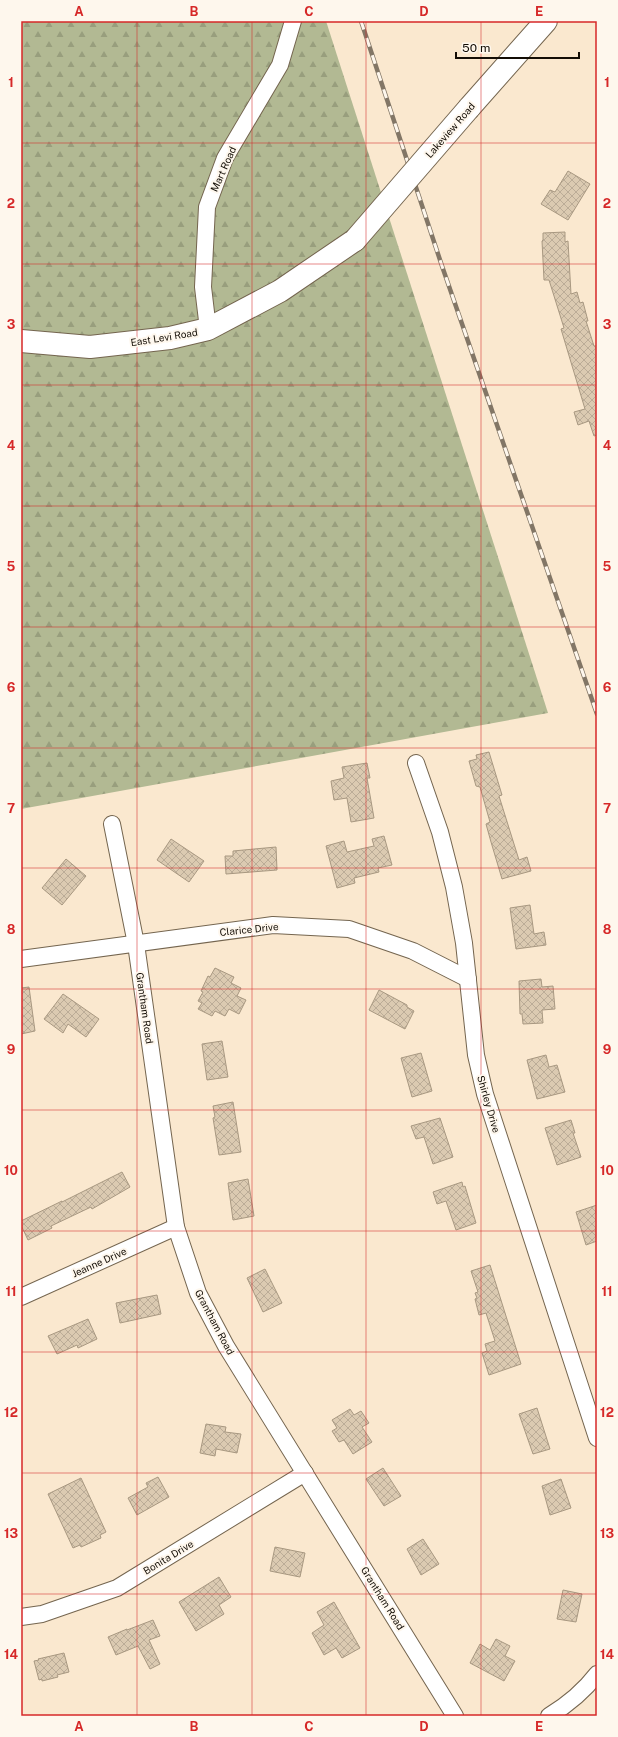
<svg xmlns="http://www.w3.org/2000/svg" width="618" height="1737" font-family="'Public Sans',sans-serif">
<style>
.forest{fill:url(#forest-firs)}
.building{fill:url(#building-cross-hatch);stroke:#a89881}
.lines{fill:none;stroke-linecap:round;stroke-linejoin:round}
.street-casing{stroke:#74654f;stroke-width:18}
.secondary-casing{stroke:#74654f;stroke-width:24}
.street{stroke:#fff;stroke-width:16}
.secondary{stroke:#fff;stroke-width:22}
.rail-casing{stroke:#827666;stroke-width:4.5}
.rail{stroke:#fef7ed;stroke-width:3;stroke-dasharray:9;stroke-linecap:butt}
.secondary-bridge-casing{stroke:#74654f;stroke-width:24;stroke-linecap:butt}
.secondary-bridge{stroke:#fff;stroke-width:22}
.grid{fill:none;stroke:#d62828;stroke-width:1;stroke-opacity:0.55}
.labels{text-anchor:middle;stroke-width:4;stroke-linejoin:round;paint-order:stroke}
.street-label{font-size:10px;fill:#130d05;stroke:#fef7ed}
.neatline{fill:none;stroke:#d62828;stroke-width:1.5}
.grid-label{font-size:13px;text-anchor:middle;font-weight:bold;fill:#d62828}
</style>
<defs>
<pattern id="forest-firs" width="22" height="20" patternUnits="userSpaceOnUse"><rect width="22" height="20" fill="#b2b993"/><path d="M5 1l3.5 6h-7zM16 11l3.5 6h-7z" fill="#989e7d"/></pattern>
<pattern id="building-cross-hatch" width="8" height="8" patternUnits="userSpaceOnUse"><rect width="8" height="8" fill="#dbcab1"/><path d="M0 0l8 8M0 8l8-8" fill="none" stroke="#bbac97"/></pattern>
</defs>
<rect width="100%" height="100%" fill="#fae8cf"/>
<!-- forest -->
<path class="forest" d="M 21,21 L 326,21 L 548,713 L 21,809 Z"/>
<!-- building -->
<g class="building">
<path d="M 568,171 L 590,184 L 568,220 L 541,204 L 550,190 L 555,192 Z"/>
<path d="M 565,232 L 565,242 L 568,241 L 571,294 L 577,292 L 580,303 L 583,302 L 588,321 L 586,321 L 594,346 L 597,346 L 597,435 L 594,436 L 589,421 L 578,425 L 574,412 L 585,409 L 561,329 L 564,328 L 549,280 L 544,280 L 542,241 L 543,240 L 543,233 Z"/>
<path d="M 489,752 L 502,795 L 499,796 L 519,860 L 527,857 L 531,871 L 505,878 L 502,879 L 491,842 L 486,824 L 490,822 L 480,787 L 476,786 L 469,761 L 477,759 L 476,755 Z"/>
<path d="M 367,763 L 370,778 L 367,778 L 374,818 L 351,822 L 347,798 L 334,800 L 331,781 L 344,778 L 342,767 Z"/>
<path d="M 384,836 L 392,865 L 378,868 L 379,872 L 354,878 L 355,883 L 337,888 L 326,846 L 344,841 L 347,852 L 374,846 L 372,839 Z"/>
<path d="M 171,839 L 204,861 L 189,882 L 157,860 Z"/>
<path d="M 276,847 L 277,870 L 226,874 L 225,856 L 233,856 L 233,851 Z"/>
<path d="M 66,859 L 86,876 L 62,905 L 42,888 Z"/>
<path d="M 530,905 L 534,934 L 544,932 L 546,945 L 516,949 L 510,908 Z"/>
<path d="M 215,968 L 234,977 L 231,983 L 241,988 L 237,996 L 246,1000 L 239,1014 L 229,1009 L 225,1016 L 215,1011 L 212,1016 L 198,1009 L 202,1003 L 198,1001 L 203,992 L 201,991 L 208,976 L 210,977 Z"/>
<path d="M 541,979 L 542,987 L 553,986 L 555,1009 L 542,1010 L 543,1023 L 523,1024 L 522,1014 L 520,1014 L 519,981 Z"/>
<path d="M 29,987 L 35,1031 L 21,1034 L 21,988 Z"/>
<path d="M 379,990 L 407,1005 L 407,1007 L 414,1011 L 405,1029 L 369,1010 Z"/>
<path d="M 63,994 L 99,1019 L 86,1037 L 68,1024 L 63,1033 L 44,1019 Z"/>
<path d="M 222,1041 L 228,1077 L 207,1080 L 202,1044 Z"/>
<path d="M 421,1053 L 432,1091 L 412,1097 L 401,1058 Z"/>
<path d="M 546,1055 L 549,1067 L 557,1065 L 565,1092 L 537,1099 L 527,1060 Z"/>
<path d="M 233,1102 L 241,1152 L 219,1155 L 213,1118 L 215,1117 L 213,1106 Z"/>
<path d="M 440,1118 L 453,1157 L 433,1164 L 424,1137 L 416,1139 L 411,1126 Z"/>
<path d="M 571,1120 L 575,1133 L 573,1133 L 581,1157 L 557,1165 L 545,1128 Z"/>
<path d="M 122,1172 L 130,1187 L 92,1209 L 91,1207 L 51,1226 L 52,1228 L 28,1240 L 21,1225 L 21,1221 L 62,1201 L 62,1202 Z"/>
<path d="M 248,1179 L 254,1216 L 233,1220 L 228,1183 Z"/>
<path d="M 462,1182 L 463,1187 L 465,1186 L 476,1223 L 456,1230 L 446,1201 L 437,1204 L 433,1192 Z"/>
<path d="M 597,1205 L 597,1241 L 586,1245 L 576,1212 Z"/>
<path d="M 490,1265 L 521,1364 L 489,1375 L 482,1353 L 487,1351 L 485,1344 L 495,1341 L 486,1313 L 479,1315 L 475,1299 L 477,1298 L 475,1293 L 478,1292 L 471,1271 Z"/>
<path d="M 265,1269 L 282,1303 L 263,1312 L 247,1278 Z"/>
<path d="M 157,1295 L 161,1314 L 120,1323 L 116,1303 Z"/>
<path d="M 88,1319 L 97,1339 L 78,1348 L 77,1345 L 57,1354 L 48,1336 Z"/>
<path d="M 537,1408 L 550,1449 L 533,1454 L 519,1414 Z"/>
<path d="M 350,1409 L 354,1415 L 361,1411 L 369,1423 L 362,1427 L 372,1442 L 353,1454 L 344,1440 L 339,1442 L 332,1431 L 337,1428 L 332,1420 Z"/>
<path d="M 206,1424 L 226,1427 L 225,1432 L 241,1434 L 237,1453 L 216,1449 L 215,1456 L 200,1453 Z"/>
<path d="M 383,1468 L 401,1496 L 384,1506 L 366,1479 Z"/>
<path d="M 158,1477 L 169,1497 L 137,1515 L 128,1498 L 148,1487 L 146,1483 Z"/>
<path d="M 81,1478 L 106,1532 L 100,1535 L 101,1538 L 81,1547 L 80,1545 L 73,1548 L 48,1494 Z"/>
<path d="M 561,1479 L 571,1508 L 550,1515 L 542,1486 Z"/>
<path d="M 423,1539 L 439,1564 L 421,1575 L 407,1549 Z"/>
<path d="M 275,1547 L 305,1553 L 300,1577 L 270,1571 Z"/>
<path d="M 219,1577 L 231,1597 L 219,1605 L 224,1614 L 196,1631 L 179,1602 Z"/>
<path d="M 563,1590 L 582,1594 L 576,1622 L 557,1619 Z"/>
<path d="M 334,1602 L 360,1648 L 342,1658 L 336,1648 L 324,1655 L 312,1633 L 324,1625 L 317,1612 Z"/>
<path d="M 153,1620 L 160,1636 L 149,1640 L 160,1664 L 150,1669 L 138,1646 L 116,1655 L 108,1637 L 127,1629 L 127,1630 Z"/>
<path d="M 496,1639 L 510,1646 L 505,1656 L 515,1661 L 504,1681 L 470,1663 L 480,1644 L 490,1650 Z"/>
<path d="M 64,1653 L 69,1672 L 57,1675 L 58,1677 L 42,1681 L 42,1679 L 39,1680 L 34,1661 L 39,1660 L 38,1659 Z"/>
</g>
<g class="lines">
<defs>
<g id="street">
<path d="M 208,329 L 203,287 L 207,207 L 225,158 L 280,65 L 293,21"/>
<path d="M 416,763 L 440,832 L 454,887 L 464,943 L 476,1055 L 485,1094 L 597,1438"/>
<path d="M 112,824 L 136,944 L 176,1227 L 198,1293 L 226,1346 L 455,1716"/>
<path d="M 21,959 L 273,925 L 349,929 L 413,951 L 468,979"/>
<path d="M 21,1297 L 176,1227"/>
<path d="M 21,1617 L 42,1614 L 117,1588 L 305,1473"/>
<path d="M 549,1716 C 567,1705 584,1691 597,1674"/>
</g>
<g id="secondary">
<path d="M 469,108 L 546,21"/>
<path d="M 21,341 L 90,347 L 170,338 L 208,329 L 280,291 L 355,240"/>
</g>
</defs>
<!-- street casing -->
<use href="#street" class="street-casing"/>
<!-- secondary casing -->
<use href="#secondary" class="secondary-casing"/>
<!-- street -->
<use href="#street" class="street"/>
<!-- secondary -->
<use href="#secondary" class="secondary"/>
<defs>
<path id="rail" d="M 361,21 L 442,266 L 597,714"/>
</defs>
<!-- rail casing -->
<use href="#rail" class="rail-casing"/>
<!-- rail -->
<use href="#rail" class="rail"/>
<defs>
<path id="secondary-bridge" d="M 355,240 L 469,108"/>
</defs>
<!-- secondary-bridge casing -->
<use href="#secondary-bridge" class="secondary-bridge-casing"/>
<!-- secondary-bridge -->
<use href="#secondary-bridge" class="secondary-bridge"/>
</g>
<!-- grid -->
<path class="grid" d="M 137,21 L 137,1716M 252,21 L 252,1716M 366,21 L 366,1716M 481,21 L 481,1716M 21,143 L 597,143M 21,264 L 597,264M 21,385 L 597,385M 21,506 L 597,506M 21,627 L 597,627M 21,748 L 597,748M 21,868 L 597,868M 21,989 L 597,989M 21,1110 L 597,1110M 21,1231 L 597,1231M 21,1352 L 597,1352M 21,1473 L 597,1473M 21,1594 L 597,1594"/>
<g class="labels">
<!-- street labels -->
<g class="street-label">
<text transform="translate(450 130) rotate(-49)" y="4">Lakeview Road</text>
<text transform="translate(223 169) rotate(-66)" y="4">Mart Road</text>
<text transform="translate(164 337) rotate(-9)" y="4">East Levi Road</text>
<text transform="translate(249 929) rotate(-6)" y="4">Clarice Drive</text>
<text transform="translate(145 1008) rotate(82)" y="4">Grantham Road</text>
<text transform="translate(489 1104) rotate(74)" y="4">Shirley Drive</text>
<text transform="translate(99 1262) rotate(-24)" y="4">Jeanne Drive</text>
<text transform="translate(215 1322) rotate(62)" y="4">Grantham Road</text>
<text transform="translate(168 1557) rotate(-31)" y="4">Bonita Drive</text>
<text transform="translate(383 1598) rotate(58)" y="4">Grantham Road</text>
</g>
</g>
<!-- border -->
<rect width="618" height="1737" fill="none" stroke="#fef7ed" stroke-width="44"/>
<!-- scale -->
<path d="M456 52v6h123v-6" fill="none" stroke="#130d05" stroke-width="2"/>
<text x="462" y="52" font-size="12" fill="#130d05" stroke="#fef7ed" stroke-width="3" paint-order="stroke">50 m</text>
<rect x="22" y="22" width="574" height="1693" class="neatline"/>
<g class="grid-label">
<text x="79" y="16">A</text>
<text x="194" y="16">B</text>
<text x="309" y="16">C</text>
<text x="424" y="16">D</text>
<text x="539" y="16">E</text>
<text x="11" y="87">1</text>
<text x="607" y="87">1</text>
<text x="11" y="208">2</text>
<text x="607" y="208">2</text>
<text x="11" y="329">3</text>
<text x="607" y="329">3</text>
<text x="11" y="450">4</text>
<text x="607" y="450">4</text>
<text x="11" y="571">5</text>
<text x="607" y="571">5</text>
<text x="11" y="692">6</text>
<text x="607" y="692">6</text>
<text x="11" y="813">7</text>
<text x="607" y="813">7</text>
<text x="11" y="934">8</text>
<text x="607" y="934">8</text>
<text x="11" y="1054">9</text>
<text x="607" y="1054">9</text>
<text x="11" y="1175">10</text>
<text x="607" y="1175">10</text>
<text x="11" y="1296">11</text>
<text x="607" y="1296">11</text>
<text x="11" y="1417">12</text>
<text x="607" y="1417">12</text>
<text x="11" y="1538">13</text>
<text x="607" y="1538">13</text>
<text x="11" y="1659">14</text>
<text x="607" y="1659">14</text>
<text x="79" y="1731">A</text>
<text x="194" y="1731">B</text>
<text x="309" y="1731">C</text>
<text x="424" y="1731">D</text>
<text x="539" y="1731">E</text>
</g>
</svg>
